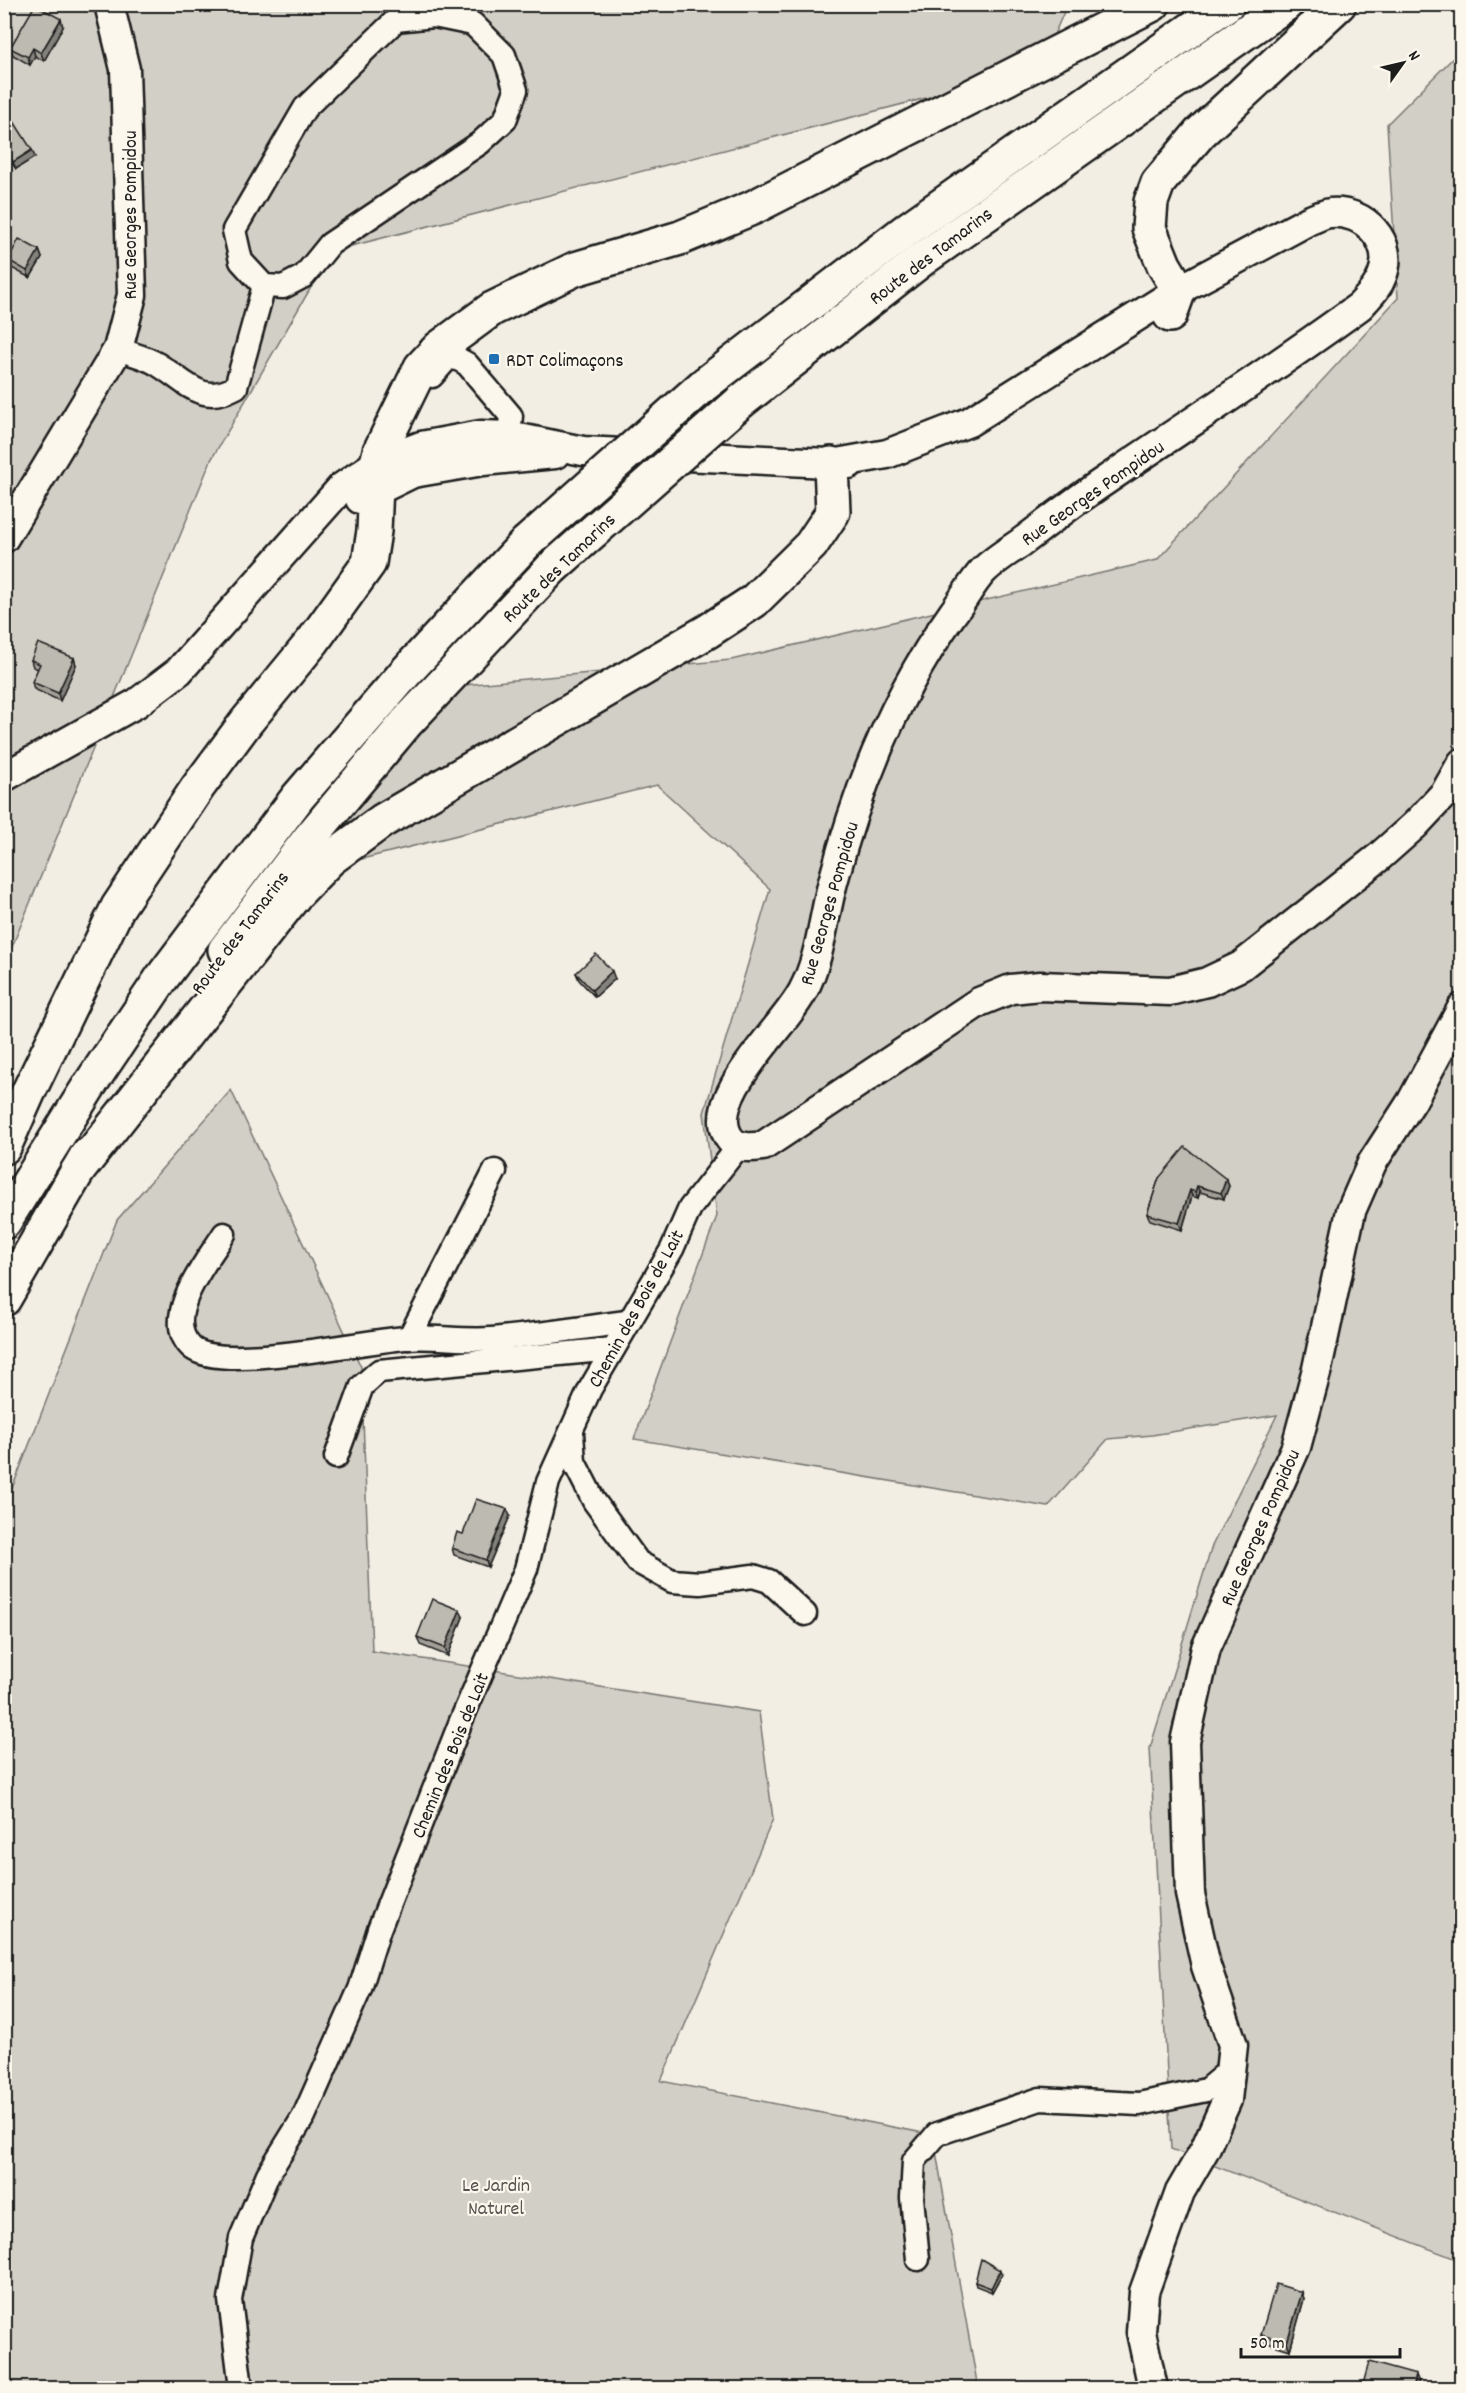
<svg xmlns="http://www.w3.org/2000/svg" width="1466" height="2393" font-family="Dekko,sans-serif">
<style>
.green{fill:#d2cfc6;stroke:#777671;stroke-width:1.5}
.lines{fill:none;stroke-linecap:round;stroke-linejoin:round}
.minor-casing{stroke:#1c1c1c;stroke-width:27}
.major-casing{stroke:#1c1c1c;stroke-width:33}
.highway-casing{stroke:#1c1c1c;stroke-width:38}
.minor{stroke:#fbf7ec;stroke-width:22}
.major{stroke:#fbf7ec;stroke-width:28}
.highway{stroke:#fbf7ec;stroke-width:33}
.highway-bridge-casing{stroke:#1c1c1c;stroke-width:38;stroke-linecap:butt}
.highway-bridge{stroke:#fbf7ec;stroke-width:33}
.wall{fill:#a3a098;stroke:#1c1c1c;stroke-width:1.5}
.shaded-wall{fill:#84827c;stroke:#1c1c1c;stroke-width:1.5}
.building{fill:#bdbab1;stroke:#1c1c1c;stroke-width:1.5}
.poi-dot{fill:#1f6fb2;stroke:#fbf7ec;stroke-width:2}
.labels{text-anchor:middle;stroke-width:4.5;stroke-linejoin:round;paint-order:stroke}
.street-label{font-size:20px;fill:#1c1c1c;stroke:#fbf7ec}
.poi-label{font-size:20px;fill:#1c1c1c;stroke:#fbf7ec;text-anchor:start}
.park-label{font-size:20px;fill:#53524f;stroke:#fbf7ec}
</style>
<rect width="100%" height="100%" fill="#f2eee4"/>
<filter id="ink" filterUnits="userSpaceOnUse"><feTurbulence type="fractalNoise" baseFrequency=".0167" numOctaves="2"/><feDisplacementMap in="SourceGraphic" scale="12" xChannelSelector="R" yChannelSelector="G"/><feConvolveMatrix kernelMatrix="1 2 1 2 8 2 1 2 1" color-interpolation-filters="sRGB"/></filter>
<g filter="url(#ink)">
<!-- green -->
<g class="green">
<path d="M 5,5 L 1067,5 L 1039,69 L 332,251 L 211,460 L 5,964 Z"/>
<path d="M 1461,50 L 1461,2261 L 1171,2149 L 1150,1748 L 1212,1546 L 1277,1415 L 1152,1435 L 1108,1439 L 1048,1507 L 634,1439 L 717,1216 L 704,1113 L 770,889 L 657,785 L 330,867 L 317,888 L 365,694 L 731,660 L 1157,560 L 1398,298 L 1387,124 Z"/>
<path d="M 231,1090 L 361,1367 L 372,1651 L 759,1712 L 773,1819 L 661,2081 L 933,2135 L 978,2388 L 5,2388 L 4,1509 L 117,1220 Z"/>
</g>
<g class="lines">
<defs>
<g id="minor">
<path d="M 434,16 L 473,24 L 504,55 L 516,90 L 505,120 L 480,143 L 330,244 L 304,276 L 283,287 L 264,286 L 241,261 L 234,230 L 305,108 L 396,20 Z"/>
<path d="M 118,349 C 131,354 146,357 157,364 C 187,382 201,406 236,387 L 264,286"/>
<path d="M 432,376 L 447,359 L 456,358 L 467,364 L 511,416 L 509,436 L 502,449"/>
<path d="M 224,1234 C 208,1260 160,1317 191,1347 C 218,1373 364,1341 405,1338 C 434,1336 463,1341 491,1339 C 537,1335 582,1328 627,1322"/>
<path d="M 409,1338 L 495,1171"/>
<path d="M 572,1433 L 574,1462 L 594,1501 L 638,1562 L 672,1581 L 700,1583 L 753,1576 L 769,1581 L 805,1614"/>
<path d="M 336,1457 L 362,1386 L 379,1371 L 613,1349"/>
<path d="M 918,2259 L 912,2198 L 914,2161 L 937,2134 L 1040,2099 L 1139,2104 L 1206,2090 L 1231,2069"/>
<path d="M 241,2388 L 230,2300 L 241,2238 L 268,2174 L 304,2116 L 360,1989 L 379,1929 L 461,1721 L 526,1569 L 548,1482 L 590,1389 L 672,1249 L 690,1208 L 739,1146"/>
</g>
<g id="major">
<path d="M 831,464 L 887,454 L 969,422 L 1179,290 L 1308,221 C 1315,218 1323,214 1330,213 C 1364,209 1396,243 1382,276 C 1378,288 1368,297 1360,306 C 1277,367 1191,422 1106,480 C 1076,500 1048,522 1019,544 C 1007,552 993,561 983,571 C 972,583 963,600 953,613 C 896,693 858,786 833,882 C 823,918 821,957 803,991 C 785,1027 705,1096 728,1136 C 735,1149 749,1148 763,1146 L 979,1002 L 1011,989 L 1040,986 L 1170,991 L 1207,982 L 1241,966 L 1379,857 L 1415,825 L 1445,793 L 1462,763"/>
<path d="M 360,499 L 413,473 L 483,461 L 555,454"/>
<path d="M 4,538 L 118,349 L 132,295 L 125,69 L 109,4"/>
<path d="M 4,777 L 137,703 L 179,671 L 342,487 L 377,463 L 421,446 L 481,435 L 509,436 L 583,451 L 849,464"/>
<path d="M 1153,2388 L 1141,2332 L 1144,2292 L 1180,2192 L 1205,2149 L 1227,2100 L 1233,2045 L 1206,1966 L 1190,1894 L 1185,1742 L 1206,1648 L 1296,1447 L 1317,1369 L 1351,1211 L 1372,1163 L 1412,1101 L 1462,1008"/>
</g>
<g id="highway">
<path d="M 1170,315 L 1179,290 L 1164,265 L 1149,228 L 1151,202 L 1158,183 L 1200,133 L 1339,4"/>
<path d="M 705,384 L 908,229 L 1227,4"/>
<path d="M 740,402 L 921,260 L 1286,4"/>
<path d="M 225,950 L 309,839 L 406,723 L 552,568"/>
<path d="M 4,1147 L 28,1093 L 118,907 L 198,787 L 247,721 L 313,641 L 369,563 L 374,531 L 377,463 L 380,451 L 421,367 L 439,348 L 492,309 L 575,269 L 680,238 L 752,208 L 1153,4"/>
<path d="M 77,1172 L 296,894 L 330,859 L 382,821 L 708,631 L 754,601 L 811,545 L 833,512 L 831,464"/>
<path d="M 4,1222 L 89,1086 L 161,979 L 298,797 L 406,672 L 526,543"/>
<path d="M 4,1299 L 87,1155"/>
</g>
</defs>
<!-- minor casing -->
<use href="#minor" class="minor-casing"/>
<!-- major casing -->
<use href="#major" class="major-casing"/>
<!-- highway casing -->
<use href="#highway" class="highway-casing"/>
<!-- minor -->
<use href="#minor" class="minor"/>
<!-- major -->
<use href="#major" class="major"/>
<!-- highway -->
<use href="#highway" class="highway"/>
<defs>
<g id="highway-bridge">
<path d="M 526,543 L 705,384"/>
<path d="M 552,568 L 740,402"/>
</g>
</defs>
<!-- highway-bridge casing -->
<use href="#highway-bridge" class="highway-bridge-casing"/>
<!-- highway-bridge -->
<use href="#highway-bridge" class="highway-bridge"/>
</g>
<!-- wall -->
<g class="wall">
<path d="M 63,27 L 44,61 L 35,56 L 30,65 L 13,55 L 10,48 Z"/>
<path d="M 4,126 L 35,157 L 16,169 L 4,152 Z"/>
<path d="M 39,250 L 42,258 L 30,278 L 10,267 L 8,260 Z"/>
<path d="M 74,658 L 76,665 L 60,701 L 34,689 L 32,682 L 38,669 L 33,667 L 31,660 Z"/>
<path d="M 576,973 L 615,979 L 595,997 L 579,980 Z"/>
<path d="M 1159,1178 L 1226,1179 L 1229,1186 L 1224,1199 L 1200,1192 L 1198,1198 L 1192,1196 L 1182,1230 L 1150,1220 L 1147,1214 Z"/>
<path d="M 510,1516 L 488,1567 L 454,1555 L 452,1548 L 463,1534 Z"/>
<path d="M 463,1617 L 448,1656 L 420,1645 L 417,1637 Z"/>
<path d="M 1002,2274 L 992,2292 L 976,2286 L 975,2282 Z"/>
<path d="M 1302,2292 L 1304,2299 L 1290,2350 L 1264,2342 L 1261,2335 Z"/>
</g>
<!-- shaded-wall -->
<g class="shaded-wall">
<path d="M 61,19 L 63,27 L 44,61 L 41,53 Z"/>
<path d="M 33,48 L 35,56 L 30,65 L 28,57 Z"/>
<path d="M 32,150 L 35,157 L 16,169 L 13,162 Z"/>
<path d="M 39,250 L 42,258 L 30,278 L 27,271 Z"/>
<path d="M 74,658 L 76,665 L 60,701 L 58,693 Z"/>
<path d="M 612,971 L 615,979 L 595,997 L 592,990 Z"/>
<path d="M 1226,1179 L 1229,1186 L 1224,1199 L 1221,1193 Z"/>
<path d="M 1197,1186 L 1200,1192 L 1198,1198 L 1195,1192 Z"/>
<path d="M 1190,1190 L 1192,1196 L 1182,1230 L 1179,1223 Z"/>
<path d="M 507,1509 L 510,1516 L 488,1567 L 486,1560 Z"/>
<path d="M 460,1610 L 463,1617 L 448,1656 L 445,1648 Z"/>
<path d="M 1000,2270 L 1002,2274 L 992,2292 L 991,2288 Z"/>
<path d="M 1302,2292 L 1304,2299 L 1290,2350 L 1287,2342 Z"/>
<path d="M 1416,2375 L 1419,2382 L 1417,2388 L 1413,2388 Z"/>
</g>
<!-- building -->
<g class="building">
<path d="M 35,5 L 61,19 L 41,53 L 33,48 L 28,57 L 10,48 Z"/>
<path d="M 13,120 L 32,150 L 13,162 L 4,149 L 4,126 Z"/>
<path d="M 19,239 L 39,250 L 27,271 L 8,260 Z"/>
<path d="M 38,643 L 74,658 L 58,693 L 32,682 L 40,664 L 31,660 Z"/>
<path d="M 596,954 L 612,971 L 592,990 L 576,973 Z"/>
<path d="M 1185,1147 L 1226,1179 L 1221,1193 L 1197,1186 L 1195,1192 L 1190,1190 L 1179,1223 L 1147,1214 L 1159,1178 Z"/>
<path d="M 476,1499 L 507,1509 L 486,1560 L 452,1548 L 457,1532 L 463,1534 Z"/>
<path d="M 432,1599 L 460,1610 L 445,1648 L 417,1637 Z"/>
<path d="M 981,2259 L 1000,2270 L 991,2288 L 975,2282 Z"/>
<path d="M 1276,2284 L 1302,2292 L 1287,2342 L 1261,2335 Z"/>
<path d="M 1369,2362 L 1416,2375 L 1413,2388 L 1362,2388 Z"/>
</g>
</g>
<!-- markers -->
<rect class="poi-dot" x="488" y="353" width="12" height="12" rx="3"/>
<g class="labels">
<!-- street labels -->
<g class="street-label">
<text transform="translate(129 215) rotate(-90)" y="7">Rue Georges Pompidou</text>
<text transform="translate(930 255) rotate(-37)" y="7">Route des Tamarins</text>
<text transform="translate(1092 492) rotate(-35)" y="7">Rue Georges Pompidou</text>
<text transform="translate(558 567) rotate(-44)" y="7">Route des Tamarins</text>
<text transform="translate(828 903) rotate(-74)" y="7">Rue Georges Pompidou</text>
<text transform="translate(239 932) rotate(-53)" y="7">Route des Tamarins</text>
<text transform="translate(635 1308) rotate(-61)" y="7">Chemin des Bois de Lait</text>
<text transform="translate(1259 1527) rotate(-66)" y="7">Rue Georges Pompidou</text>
<text transform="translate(449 1755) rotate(-68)" y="7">Chemin des Bois de Lait</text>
</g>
<!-- poi labels -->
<g class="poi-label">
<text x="506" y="366">RDT Colimaçons</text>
</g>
<!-- park labels -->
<g class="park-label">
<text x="496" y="2191">Le Jardin<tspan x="496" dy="23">Naturel</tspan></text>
</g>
</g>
<!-- margin -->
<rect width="1466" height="2393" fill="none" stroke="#fbf7ec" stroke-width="24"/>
<rect x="12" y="12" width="1442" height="2369" fill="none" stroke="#1c1c1c" stroke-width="2" filter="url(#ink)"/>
<!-- north arrow -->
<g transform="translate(1403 63) rotate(56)" stroke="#fbf7ec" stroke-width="4.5" paint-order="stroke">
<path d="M0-4.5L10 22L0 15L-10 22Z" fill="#1c1c1c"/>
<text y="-9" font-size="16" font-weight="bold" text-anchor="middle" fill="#1c1c1c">N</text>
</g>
<!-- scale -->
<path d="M1241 2348v9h159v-9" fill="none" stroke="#1c1c1c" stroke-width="3"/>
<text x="1250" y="2348" font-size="18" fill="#1c1c1c" stroke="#fbf7ec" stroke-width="4.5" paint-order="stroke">50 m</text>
</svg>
